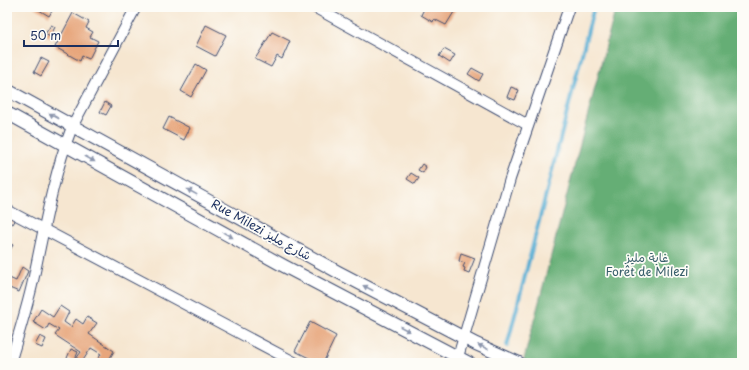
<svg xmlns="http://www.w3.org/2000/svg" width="749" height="370" font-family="'Playpen Sans','Playpen Sans Arabic',sans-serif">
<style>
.forest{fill:#65ae75;stroke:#406e6a}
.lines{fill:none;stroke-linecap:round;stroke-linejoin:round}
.stream{stroke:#55acd2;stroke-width:4}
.building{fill:#e7a67b}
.minor-casing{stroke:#3c4a6f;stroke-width:12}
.tertiary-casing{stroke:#3c4a6f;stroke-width:14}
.minor{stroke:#fff;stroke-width:10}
.tertiary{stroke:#fff;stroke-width:12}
.oneway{fill:#8d97ae}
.labels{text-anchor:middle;stroke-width:3.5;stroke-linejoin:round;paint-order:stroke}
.street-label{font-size:12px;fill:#1b2f5e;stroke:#fdfcf7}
.park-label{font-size:12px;fill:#385e6b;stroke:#fdfcf7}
</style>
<rect width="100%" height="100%" fill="#fdfcf7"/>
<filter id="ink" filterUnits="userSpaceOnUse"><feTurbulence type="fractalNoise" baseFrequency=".025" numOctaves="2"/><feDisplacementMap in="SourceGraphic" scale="8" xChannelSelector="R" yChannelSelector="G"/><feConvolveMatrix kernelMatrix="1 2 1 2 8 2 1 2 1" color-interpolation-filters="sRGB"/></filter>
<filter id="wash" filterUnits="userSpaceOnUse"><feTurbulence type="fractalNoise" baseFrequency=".012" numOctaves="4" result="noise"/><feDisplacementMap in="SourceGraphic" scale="16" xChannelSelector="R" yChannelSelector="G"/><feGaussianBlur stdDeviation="0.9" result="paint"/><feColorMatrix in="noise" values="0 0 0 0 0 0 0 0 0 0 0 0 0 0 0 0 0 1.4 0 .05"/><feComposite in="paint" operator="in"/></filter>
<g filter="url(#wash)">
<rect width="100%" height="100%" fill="#f6e6d0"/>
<!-- forest -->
<path class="forest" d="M 616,7 L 742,7 L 742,363 L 523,363 Z"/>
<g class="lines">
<!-- stream -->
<path class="stream" d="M 507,346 L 594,7"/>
</g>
<g id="blocks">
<!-- building -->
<g class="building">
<path d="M 34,7 L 45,7 L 52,11 L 49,16 Z"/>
<path d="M 425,7 L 457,7 L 446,25 L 434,19 L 433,22 L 421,15 Z"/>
<path d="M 73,13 L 89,22 L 86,28 L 93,32 L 90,37 L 98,41 L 89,59 L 82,56 L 80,61 L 55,47 Z"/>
<path d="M 51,25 L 55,27 L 50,37 L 45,34 Z"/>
<path d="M 206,25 L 226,35 L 215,56 L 196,46 Z"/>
<path d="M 272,32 L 290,41 L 282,59 L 277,56 L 271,67 L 255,59 Z"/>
<path d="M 444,49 L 455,55 L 450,63 L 439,56 Z"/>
<path d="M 41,58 L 49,62 L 41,76 L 34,72 Z"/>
<path d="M 196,64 L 206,70 L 191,97 L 181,91 Z"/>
<path d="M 472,68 L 483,74 L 479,81 L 468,74 Z"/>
<path d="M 511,87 L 519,90 L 515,100 L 507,97 Z"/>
<path d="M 105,102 L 111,106 L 106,115 L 100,112 Z"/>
<path d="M 169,117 L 190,128 L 184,140 L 163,129 Z"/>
<path d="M 422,164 L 426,167 L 423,173 L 418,170 Z"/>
<path d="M 411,173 L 419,178 L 415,184 L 407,179 Z"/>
<path d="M 7,215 L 16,219 L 13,224 L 7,221 Z"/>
<path d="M 7,242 L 13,245 L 7,255 Z"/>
<path d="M 461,253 L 475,258 L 469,273 L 464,271 L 465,268 L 463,267 L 465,263 L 459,261 Z"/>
<path d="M 22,267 L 28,271 L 19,292 L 7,287 L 7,277 L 16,281 Z"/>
<path d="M 60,306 L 69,312 L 64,322 L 71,327 L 76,319 L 83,324 L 87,317 L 97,323 L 89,334 L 114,351 L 107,363 L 96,363 L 101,354 L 91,348 L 82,362 L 84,363 L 73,363 L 81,352 L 55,335 L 59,330 L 49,324 L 46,330 L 33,322 L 41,309 L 53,317 Z"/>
<path d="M 310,322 L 336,336 L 323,363 L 319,363 L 295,351 Z"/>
<path d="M 40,336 L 46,339 L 42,348 L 35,345 Z"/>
<path d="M 71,349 L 78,352 L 74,362 L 67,358 Z"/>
</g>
</g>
</g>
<g filter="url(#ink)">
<use href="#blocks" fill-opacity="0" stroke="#3c4a6f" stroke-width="1"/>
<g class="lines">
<defs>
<g id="minor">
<path d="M 314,7 L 528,125"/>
<path d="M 7,210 L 296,363"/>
<path d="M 458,357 L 510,179 L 569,7"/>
<path d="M 10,363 C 18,336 27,308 33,281 C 44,229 53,176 72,127 L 136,7"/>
</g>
<g id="tertiary">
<path d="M 7,90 L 338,272 L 476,344 L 519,363"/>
<path d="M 7,113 L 284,266 L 469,363"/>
</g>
</defs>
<!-- minor casing -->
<use href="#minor" class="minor-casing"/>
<!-- tertiary casing -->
<use href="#tertiary" class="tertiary-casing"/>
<!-- minor -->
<use href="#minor" class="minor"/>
<!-- tertiary -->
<use href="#tertiary" class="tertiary"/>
</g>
<!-- one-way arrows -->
<defs><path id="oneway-solid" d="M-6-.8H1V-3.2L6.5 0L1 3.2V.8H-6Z"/></defs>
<g class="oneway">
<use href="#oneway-solid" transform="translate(54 116) rotate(-151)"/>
<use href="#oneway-solid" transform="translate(90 159) rotate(29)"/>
<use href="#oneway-solid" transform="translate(192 192) rotate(-151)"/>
<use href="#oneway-solid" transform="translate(228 235) rotate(29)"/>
<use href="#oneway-solid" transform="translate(368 288) rotate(-153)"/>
<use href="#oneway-solid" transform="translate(405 329) rotate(28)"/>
<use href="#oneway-solid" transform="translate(483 347) rotate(-156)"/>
</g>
</g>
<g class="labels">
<!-- street labels -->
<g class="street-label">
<text transform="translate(261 230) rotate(29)" y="4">Rue Milezi شارع مليز</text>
</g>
<!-- park labels -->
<g class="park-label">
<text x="647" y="262">غابة مليز<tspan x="647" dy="14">Forêt de Milezi</tspan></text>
</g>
</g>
<!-- margin -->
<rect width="749" height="370" fill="none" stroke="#fdfcf7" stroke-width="24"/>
<!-- scale -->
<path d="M24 40v6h94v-6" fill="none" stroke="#1b2f5e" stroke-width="2"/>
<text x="30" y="40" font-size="12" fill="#1b2f5e" stroke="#fdfcf7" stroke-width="3" paint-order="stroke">50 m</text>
</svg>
